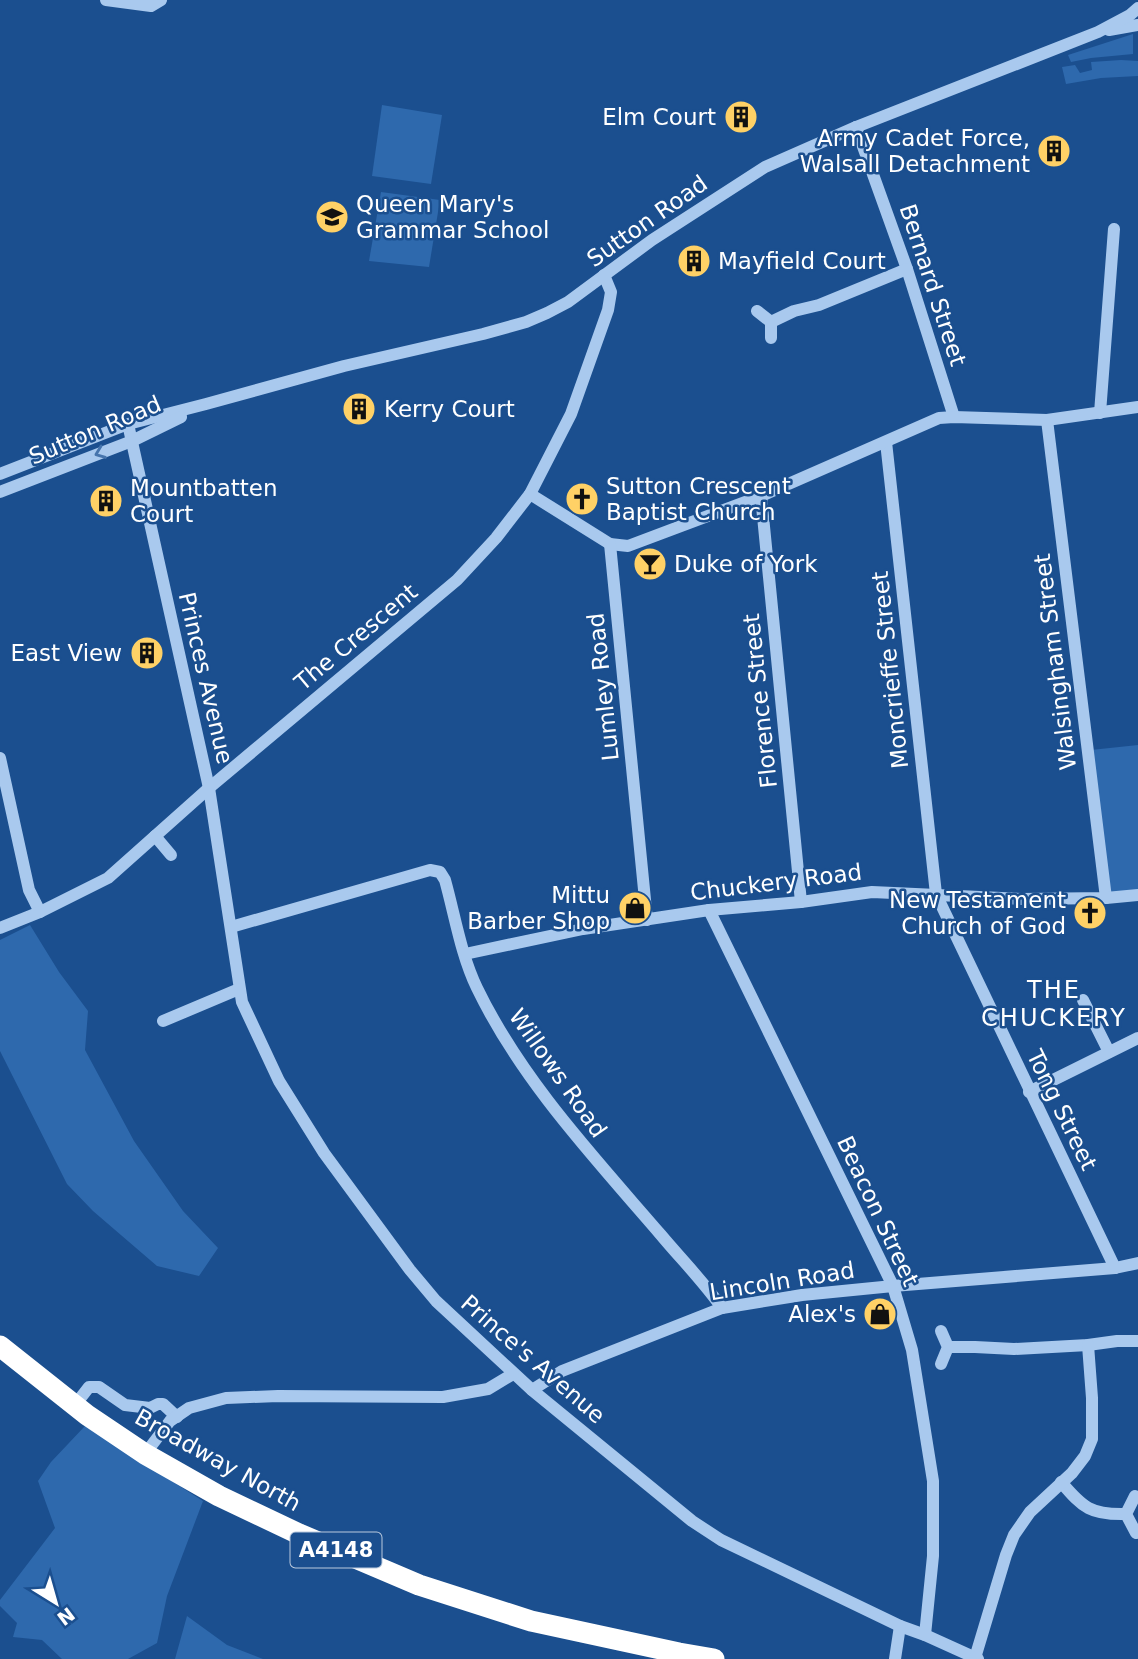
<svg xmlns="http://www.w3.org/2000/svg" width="1138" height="1659" font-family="'DejaVu Sans',sans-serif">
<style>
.green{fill:#2e69ad}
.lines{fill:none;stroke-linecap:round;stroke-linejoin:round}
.minor{stroke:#a9c9ee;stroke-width:12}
.highway{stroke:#fff;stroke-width:21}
.oneway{stroke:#4674ac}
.labels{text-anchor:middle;stroke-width:5;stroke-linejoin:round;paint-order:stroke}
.shield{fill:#1b4f8f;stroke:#bbcadd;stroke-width:2}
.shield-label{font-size:21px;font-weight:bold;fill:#fff}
.poi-label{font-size:23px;fill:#fff;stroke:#1b4f8f;text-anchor:end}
.street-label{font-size:23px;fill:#fff;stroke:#1b4f8f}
.neighbourhood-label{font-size:24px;letter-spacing:2px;fill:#fff;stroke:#1b4f8f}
</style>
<rect width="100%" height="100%" fill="#1b4f8f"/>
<!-- green -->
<g class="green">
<path d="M 1133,34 L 1133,54 L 1091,58 L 1071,62 L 1068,55 Z"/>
<path d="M 1121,60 L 1138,61 L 1138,76 L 1101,78 L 1066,84 L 1062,67 L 1075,65 L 1080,73 L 1092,70 L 1091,62 Z"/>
<path d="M 382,105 L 442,115 L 431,184 L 372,176 Z"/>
<path d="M 381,192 L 440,200 L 429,267 L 369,261 Z"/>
<path d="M 1138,745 L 1138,890 L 1109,895 L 1091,750 Z"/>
<path d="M 30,925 L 59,972 L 88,1011 L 85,1050 L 134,1141 L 183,1211 L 218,1248 L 199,1276 L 157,1266 L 93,1211 L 67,1184 L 0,1051 L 0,940 Z"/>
<path d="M 85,1426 L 203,1501 L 167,1596 L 157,1643 L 128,1659 L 62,1659 L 42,1640 L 13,1637 L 17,1623 L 0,1606 L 0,1600 L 55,1528 L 38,1481 L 51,1462 Z"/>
<path d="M 187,1616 L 227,1645 L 263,1659 L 175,1659 Z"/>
</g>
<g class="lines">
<!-- minor -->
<g class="minor">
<path d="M 106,0 L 151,6 L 161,0"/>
<path d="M 1109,30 L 1138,25"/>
<path d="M 856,127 L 907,269 L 954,417"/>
<path d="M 757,311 L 771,322 L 771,338"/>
<path d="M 771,322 L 794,311 L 819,305 L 907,269"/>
<path d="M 1100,413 L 1114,229"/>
<path d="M 1047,420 L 1106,898"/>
<path d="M 128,424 L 209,788 L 242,1002 L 279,1081 L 324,1153 L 410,1270 L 436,1301 L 532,1390 L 692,1521 L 721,1540 L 900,1626 L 925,1635 L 978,1659"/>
<path d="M 886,442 L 936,894 L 1115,1268"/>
<path d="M 0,474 L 128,424 L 206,404 L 344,366 L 483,334 L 526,322 L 547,313 L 568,302 L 652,240 L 765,167 L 856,127 L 1098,32 L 1130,15 L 1138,8"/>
<path d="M 0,492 L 132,441 L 181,417"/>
<path d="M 530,494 L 610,544 L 628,546 L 761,496 L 939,418 L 954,417 L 1047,420 L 1138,407"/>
<path d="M 761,496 L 801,902"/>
<path d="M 610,544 L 647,920"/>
<path d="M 0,758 L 29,890 L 40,912"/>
<path d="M 155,836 L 171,855"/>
<path d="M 709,910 L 893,1286 L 912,1350 L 933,1481 L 933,1556 L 925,1635"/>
<path d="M 231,927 L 430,870 L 440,872 L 445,880 C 455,916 461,955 477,988 C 522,1081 594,1157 661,1235 C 681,1259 704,1282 722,1308"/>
<path d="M 0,928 L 40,912 L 108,878 L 209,788 L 457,580 L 496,538 L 530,494 L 571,414 L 608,310 L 611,292 L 604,275"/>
<path d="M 465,954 L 583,929 L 709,910 L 801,902 L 872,892 L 1021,899 L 1106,898 L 1138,895"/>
<path d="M 1083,1000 L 1109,1052"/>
<path d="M 163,1021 L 239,989"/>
<path d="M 1029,1092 L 1138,1038"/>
<path d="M 941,1331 L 948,1347 L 941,1364"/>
<path d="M 948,1347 L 975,1347 L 1014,1349 L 1088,1345 L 1117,1341 L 1138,1341"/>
<path d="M 532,1390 L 562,1371 L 722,1308 L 802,1295 L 893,1286 L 1115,1268 L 1138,1263"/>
<path d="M 75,1405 L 89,1387 L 99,1387 L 125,1405 L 150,1408 L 158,1404 L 163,1404 L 177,1417"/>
<path d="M 145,1454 L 170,1421 L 189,1408 L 226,1398 L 278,1396 L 443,1397 L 488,1389 L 513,1374"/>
<path d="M 1061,1482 C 1083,1508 1091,1515 1126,1514"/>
<path d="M 1135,1496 L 1126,1514 L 1136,1533"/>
<path d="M 975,1658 L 1006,1555 L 1014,1535 L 1030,1512 L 1072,1473 L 1085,1456 L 1092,1439 L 1092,1398 L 1088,1345"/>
<path d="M 895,1659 L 900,1626"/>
</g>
<!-- highway -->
<path class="highway" d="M 0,1346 L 87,1415 L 145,1454 L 219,1496 L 299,1534 L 419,1585 L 531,1621 L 679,1653 L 714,1659"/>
</g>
<!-- one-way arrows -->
<defs><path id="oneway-chevron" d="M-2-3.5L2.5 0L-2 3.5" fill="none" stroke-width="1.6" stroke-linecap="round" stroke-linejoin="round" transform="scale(1.75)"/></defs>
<use class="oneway" href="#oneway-chevron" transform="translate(100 453) rotate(159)"/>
<!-- icons -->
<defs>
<symbol id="building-disc" viewBox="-11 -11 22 22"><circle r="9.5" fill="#ffd166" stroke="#1b4f8f"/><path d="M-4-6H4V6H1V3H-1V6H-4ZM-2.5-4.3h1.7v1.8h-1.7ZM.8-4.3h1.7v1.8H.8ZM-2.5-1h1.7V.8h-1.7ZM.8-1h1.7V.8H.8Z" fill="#111"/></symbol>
<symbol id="school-disc" viewBox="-11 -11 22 22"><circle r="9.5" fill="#ffd166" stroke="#1b4f8f"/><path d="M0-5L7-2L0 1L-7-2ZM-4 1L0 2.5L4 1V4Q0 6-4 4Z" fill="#111"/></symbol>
<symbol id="church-disc" viewBox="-11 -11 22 22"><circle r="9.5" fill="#ffd166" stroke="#1b4f8f"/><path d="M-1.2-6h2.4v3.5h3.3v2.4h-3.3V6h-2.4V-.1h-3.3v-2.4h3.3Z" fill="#111"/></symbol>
<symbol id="bar-disc" viewBox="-11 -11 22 22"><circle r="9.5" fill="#ffd166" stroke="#1b4f8f"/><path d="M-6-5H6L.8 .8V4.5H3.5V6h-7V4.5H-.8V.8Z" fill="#111"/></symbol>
<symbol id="shop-disc" viewBox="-11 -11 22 22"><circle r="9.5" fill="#ffd166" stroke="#1b4f8f"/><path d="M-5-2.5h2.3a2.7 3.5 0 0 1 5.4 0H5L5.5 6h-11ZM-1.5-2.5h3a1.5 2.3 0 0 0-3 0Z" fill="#111"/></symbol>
</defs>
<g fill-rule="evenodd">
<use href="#building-disc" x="722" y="98" width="38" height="38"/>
<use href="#building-disc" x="1035" y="132" width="38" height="38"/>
<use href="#school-disc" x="313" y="198" width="38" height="38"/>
<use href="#building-disc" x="675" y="242" width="38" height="38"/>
<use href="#building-disc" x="340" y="390" width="38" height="38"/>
<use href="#church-disc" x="563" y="480" width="38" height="38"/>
<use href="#building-disc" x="87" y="482" width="38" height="38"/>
<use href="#bar-disc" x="631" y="545" width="38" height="38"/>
<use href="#building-disc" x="128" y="634" width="38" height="38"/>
<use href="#shop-disc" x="616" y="889" width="38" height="38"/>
<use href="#church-disc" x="1071" y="894" width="38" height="38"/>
<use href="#shop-disc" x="861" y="1295" width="38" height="38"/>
</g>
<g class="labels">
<!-- shield labels -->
<rect class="shield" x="290.5" y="1532.5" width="91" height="35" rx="5"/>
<g class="shield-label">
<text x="336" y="1557">A4148</text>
</g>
<!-- poi labels -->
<g class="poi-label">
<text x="716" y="125">Elm Court</text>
<text x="1030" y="146">Army Cadet Force,<tspan x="1030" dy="26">Walsall Detachment</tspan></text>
<text x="356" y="212" text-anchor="start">Queen Mary's<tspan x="356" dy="26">Grammar School</tspan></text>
<text x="718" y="269" text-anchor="start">Mayfield Court</text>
<text x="384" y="417" text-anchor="start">Kerry Court</text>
<text x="606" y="494" text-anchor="start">Sutton Crescent<tspan x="606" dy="26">Baptist Church</tspan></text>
<text x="130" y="496" text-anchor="start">Mountbatten<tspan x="130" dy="26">Court</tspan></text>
<text x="674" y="572" text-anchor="start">Duke of York</text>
<text x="122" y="661">East View</text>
<text x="610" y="903">Mittu<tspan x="610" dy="26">Barber Shop</tspan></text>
<text x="1066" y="908">New Testament<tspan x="1066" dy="26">Church of God</tspan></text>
<text x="856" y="1322">Alex's</text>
</g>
<!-- street labels -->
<g class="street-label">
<text transform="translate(647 221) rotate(-35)" y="8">Sutton Road</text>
<text transform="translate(933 285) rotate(72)" y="8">Bernard Street</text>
<text transform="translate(95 430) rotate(-23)" y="8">Sutton Road</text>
<text transform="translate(356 637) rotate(-40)" y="8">The Crescent</text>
<text transform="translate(1055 662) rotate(-97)" y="8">Walsingham Street</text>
<text transform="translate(890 670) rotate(-96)" y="8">Moncrieffe Street</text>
<text transform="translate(206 678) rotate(77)" y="8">Princes Avenue</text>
<text transform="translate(603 687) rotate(-96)" y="8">Lumley Road</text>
<text transform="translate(760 701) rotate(-96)" y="8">Florence Street</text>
<text transform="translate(776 882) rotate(-7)" y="8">Chuckery Road</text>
<text transform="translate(558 1073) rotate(55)" y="8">Willows Road</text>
<text transform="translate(1062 1110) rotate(64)" y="8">Tong Street</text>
<text transform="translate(878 1211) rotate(65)" y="8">Beacon Street</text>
<text transform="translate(782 1281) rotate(-9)" y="8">Lincoln Road</text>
<text transform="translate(533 1359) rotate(41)" y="8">Prince's Avenue</text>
<text transform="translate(218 1460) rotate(29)" y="8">Broadway North</text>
</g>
<!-- neighbourhood labels -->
<g class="neighbourhood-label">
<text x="1054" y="998">THE<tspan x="1054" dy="28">CHUCKERY</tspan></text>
</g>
</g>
<!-- north arrow -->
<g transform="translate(56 1603) rotate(143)" stroke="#1b4f8f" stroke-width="5" paint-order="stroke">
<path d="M0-5L12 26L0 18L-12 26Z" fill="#ffffff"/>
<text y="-10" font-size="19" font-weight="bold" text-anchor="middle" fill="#ffffff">N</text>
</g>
</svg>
